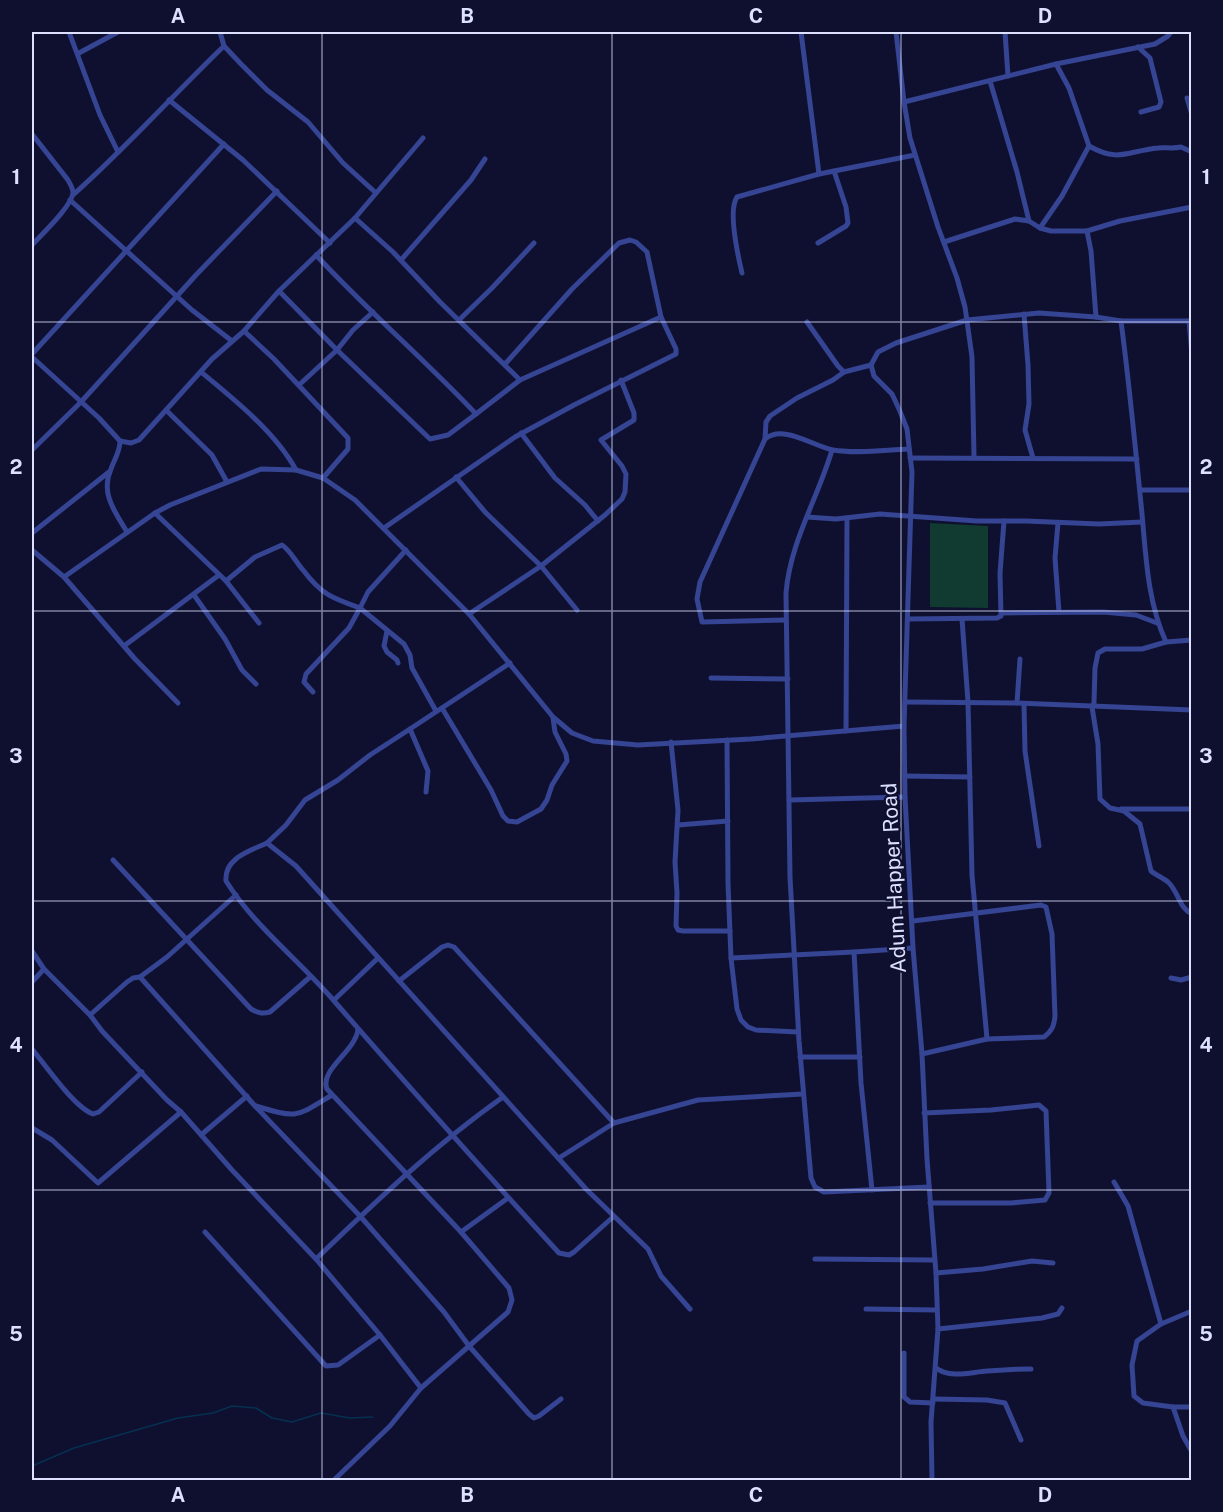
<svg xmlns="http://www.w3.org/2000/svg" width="1223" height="1512" font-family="'Public Sans',sans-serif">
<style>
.green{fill:#113a31}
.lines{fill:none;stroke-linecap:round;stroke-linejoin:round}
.stream{stroke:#053052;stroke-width:1.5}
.street{stroke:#354493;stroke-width:5}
.grid{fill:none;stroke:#dde0ff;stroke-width:1.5;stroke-opacity:0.55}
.labels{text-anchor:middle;stroke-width:4.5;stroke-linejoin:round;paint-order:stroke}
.street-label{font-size:21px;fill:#dde0ff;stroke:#0f102f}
.neatline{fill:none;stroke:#dde0ff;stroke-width:2}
.grid-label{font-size:20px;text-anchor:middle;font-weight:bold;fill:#dde0ff}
</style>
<rect width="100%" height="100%" fill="#0f102f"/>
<!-- green -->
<path class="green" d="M 930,523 L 988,526 L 988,608 L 930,607 Z"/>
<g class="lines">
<!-- stream -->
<path class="stream" d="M 32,1466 L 74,1448 L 178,1418 L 213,1413 L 232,1406 L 256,1408 L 272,1418 L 292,1422 L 321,1413 L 350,1418 L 373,1417"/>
<!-- street -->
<g class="street">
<path d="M 69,32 L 100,115 L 118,152"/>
<path d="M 220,32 L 224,46 L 241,64 L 267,90 L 308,122 L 343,163 L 376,193"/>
<path d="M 801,32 L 819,174"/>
<path d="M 896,32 L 904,102"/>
<path d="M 1005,32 L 1008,76"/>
<path d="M 1138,47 L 1150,58 L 1161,102 L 1159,107 L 1141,112"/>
<path d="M 79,53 L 118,32"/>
<path d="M 1056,64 L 1069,88 L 1089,146 C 1119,163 1127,151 1158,148 C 1166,147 1172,149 1181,147 L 1192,152"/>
<path d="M 990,81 L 1017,172 L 1029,221"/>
<path d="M 1187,98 L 1192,115"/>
<path d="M 169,100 L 243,160 L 330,243"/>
<path d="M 32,134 L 68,180 C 70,184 73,188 73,193 C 71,207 42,234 32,245"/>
<path d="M 73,195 C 126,148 173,95 224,46"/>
<path d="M 70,200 L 192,310 L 232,341"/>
<path d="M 355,218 L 393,252 L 440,302 L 520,380"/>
<path d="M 1040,228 L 1062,196 L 1089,146"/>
<path d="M 1087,231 L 1091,251 L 1096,317"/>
<path d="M 944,242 L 1015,219 L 1029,221 L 1040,228 L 1051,231 L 1087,231 L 1120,221 L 1192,207"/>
<path d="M 818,243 L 846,226 L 848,223 L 846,207 L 834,171"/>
<path d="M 316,255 C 367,310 424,359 476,414 L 520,380 L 661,317"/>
<path d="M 401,260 L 471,180 L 485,159"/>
<path d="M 742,273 C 738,256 728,210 737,197 L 819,174 L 915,155"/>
<path d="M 279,291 L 337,350 L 430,439 L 448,435 L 476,414"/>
<path d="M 1024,314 L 1028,365 L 1029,404 L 1025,430 L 1033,458"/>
<path d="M 459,320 L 492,288 L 534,243"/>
<path d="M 1121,321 C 1129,382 1135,443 1141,504 C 1146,551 1146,598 1166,642"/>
<path d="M 1189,321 L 1192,355"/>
<path d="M 807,322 L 838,366 L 844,372 L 871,365"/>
<path d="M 244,331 L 274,359 L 348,438 L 348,449 L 323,478"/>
<path d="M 32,354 L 224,144"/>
<path d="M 32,357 L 99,418 L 120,441 C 120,452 114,460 111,469 C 100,493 115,512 127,532"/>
<path d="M 871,365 L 874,376 L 892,394 L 899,409 L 907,429 L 912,472 L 904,726 L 905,797 L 913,948 L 922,1054 L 927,1159 L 936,1273 L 938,1329 L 931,1422 L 932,1480"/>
<path d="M 871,365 L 878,352 L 896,343 L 967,320 L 1039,313 L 1096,317 L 1121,321 L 1192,321"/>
<path d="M 201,372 C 234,399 276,433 296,470"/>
<path d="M 299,385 L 337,350 L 353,330 L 373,312"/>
<path d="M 166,410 L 212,455 L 227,482"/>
<path d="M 521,433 L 555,478 L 585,505 L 598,521"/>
<path d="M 765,439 L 766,422 L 770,416 L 797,398 L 833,380 L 844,372"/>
<path d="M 120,441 L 131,443 L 139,440 L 212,359 L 244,331 L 279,291 L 355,218 L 423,138"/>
<path d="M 32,450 L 81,402 L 196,275 L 277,191"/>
<path d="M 832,450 C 818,498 790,542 786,593 L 790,877 L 799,1041 L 811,1178 L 815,1187 L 824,1192 L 929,1187"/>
<path d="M 974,457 L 972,357 L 965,307 L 957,278 L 938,227 L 910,138 L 904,102 L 1056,64 L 1155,44 L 1168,36 L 1171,32"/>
<path d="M 910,458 L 1137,459"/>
<path d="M 456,477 L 485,512 L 541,566 L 577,610"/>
<path d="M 1140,490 L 1192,490"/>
<path d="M 155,513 L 226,581 L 259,623"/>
<path d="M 807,517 L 836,519 L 880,514 L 977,521 L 1026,521 L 1099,524 L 1142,522"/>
<path d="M 1058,523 L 1055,558 L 1059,612"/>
<path d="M 384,528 L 515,437 L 574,405 L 676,354 L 676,349 L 661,317 L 647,252 L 636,242 L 630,240 L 619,243 L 572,289 L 505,364"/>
<path d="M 32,533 L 109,472"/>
<path d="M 32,550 L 64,577 L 135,659 L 178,703"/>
<path d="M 64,577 L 155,513 L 170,505 L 261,469 L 296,470 L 323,478 L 355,500 L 469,614 L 553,717 L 572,733 L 593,741 L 638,745 L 751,739 L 904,726"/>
<path d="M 226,581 L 255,557 L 282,545 C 290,550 296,562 303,570 C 322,595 332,598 360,608 L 368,592 L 406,550"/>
<path d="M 194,595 L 225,639 L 242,670 L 256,684"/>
<path d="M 1002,613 L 1103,612 L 1136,615 L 1157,623"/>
<path d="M 469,614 L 541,566 L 605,515 L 622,499 L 625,492 L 626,474 L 622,466 L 601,440 L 634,420 L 634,413 L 621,380"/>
<path d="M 908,619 L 997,618 L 1001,616 L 1000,573 L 1004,521"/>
<path d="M 962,619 L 968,702 L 972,875 L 987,1039"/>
<path d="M 786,620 L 702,622 L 697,599 L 700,582 L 765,439 C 783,424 813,446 833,450 C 857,454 884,450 909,449"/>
<path d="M 387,631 L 384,646 L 387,652 L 397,660 L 398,663"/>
<path d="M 1192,640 L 1166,642 L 1142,649 L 1105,649 L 1098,653 L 1095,668 L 1094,703 L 1092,707 L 1098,744 L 1100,799 L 1110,808 L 1124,811 L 1140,824 L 1151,871 C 1156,875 1163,878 1168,882 C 1179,892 1178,907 1192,914"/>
<path d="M 124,646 L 219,575"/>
<path d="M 711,678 L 788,679"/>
<path d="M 313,692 L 304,682 L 306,674 L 349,628 L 360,608 L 404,644 L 410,655 L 412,668 L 436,711"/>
<path d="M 905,702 L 1017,703 L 1192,710"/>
<path d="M 1017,703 L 1020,659"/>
<path d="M 1024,704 L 1025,751 L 1039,846"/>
<path d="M 442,708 L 491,790 L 503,816 L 508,821 L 517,822 L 541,809 L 547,800 L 552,785 L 567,761 L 566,754 L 555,732 L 553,718"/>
<path d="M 846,731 L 847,518"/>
<path d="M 727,740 L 728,883 L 731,958 L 737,1009 L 741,1020 L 748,1027 L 756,1030 L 798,1032"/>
<path d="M 671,742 L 678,810 L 675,862 L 677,893 L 676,926 L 678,930 L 683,931 L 730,931"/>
<path d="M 905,776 L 970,777"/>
<path d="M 426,792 L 428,771 L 410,729 L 510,663"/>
<path d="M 789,800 L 905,797"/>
<path d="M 1121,809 L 1192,809"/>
<path d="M 678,825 L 728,821"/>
<path d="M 267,843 L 286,825 L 305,800 L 338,780 L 370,755 L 410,729"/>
<path d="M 113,860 L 251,1009 C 258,1013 262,1014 270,1012 L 310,977"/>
<path d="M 236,895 L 167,957 L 140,977 L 255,1106 L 360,1216 L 444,1312 L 469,1346 L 529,1414 L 534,1418 L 539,1416 L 561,1399"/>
<path d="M 913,921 L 1041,905 L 1046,907 L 1052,934 L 1055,1016 C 1054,1026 1052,1031 1044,1037 L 987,1039 L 922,1054"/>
<path d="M 32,951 L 44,969 L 90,1015 L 102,1031 L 167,1100 L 181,1112 L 232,1170 L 316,1259"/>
<path d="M 854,952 L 861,1083 L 872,1190"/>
<path d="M 731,958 L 854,952 L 913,948"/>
<path d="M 1171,978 L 1181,980 L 1192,977"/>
<path d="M 399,981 L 442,947 L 448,945 L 454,947 L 614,1123"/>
<path d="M 32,982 L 44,969"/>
<path d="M 334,1000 L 378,958"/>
<path d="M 90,1015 L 127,982 L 133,978 L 140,977"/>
<path d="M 32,1049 C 46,1066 74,1107 93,1114 L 99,1112 L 142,1072"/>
<path d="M 800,1057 L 860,1057"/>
<path d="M 256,1106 C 298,1119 296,1117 332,1095"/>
<path d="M 924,1113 L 991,1110 L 1039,1105 L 1046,1111 L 1049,1193 L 1045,1200 L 1011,1203 L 930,1203"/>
<path d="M 32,1128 L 52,1140 L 98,1183 L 181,1112"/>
<path d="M 201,1135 L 247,1096"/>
<path d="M 559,1158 L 614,1123 L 698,1100 L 803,1094"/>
<path d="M 1114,1182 L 1128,1206 L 1161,1324 L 1137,1341 L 1132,1365 L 1134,1396 L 1143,1403 L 1173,1407 L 1183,1436 L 1192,1452"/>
<path d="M 613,1217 L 574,1252 L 569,1255 L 559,1253 C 483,1170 409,1087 335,1002 C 300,961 255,927 226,881 C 224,858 250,851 267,843 L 296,866 L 586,1189 L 648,1249 L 661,1276 L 690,1309"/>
<path d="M 205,1232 L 326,1366 L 338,1365 L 380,1335"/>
<path d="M 461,1232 L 508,1198"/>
<path d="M 815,1259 L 934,1260"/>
<path d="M 936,1273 L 983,1269 L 1032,1261 L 1053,1263"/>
<path d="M 866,1309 L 937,1310"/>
<path d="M 1161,1324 L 1192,1311"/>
<path d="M 938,1329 L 1042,1318 L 1058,1314 L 1062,1308"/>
<path d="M 904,1353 L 904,1397 L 910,1402 L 933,1403"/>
<path d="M 936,1368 C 951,1379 971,1372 987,1371 C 1002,1370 1017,1369 1031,1369"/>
<path d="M 421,1388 L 380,1335 L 316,1259 C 375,1202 435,1145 503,1097"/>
<path d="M 933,1399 L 987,1400 L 1005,1403 L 1021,1440"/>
<path d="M 1173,1407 L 1192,1407"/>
<path d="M 334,1480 L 390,1426 L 421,1388 L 508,1312 L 512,1300 L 509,1288 L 461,1232 L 327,1089 C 319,1070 356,1051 358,1029"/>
</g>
</g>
<!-- grid -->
<path class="grid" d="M 322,32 L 322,1480M 612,32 L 612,1480M 901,32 L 901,1480M 32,322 L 1192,322M 32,611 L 1192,611M 32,901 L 1192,901M 32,1190 L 1192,1190"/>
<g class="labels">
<!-- street labels -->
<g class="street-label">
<text transform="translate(894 878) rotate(-93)" y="7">Adum Happer Road</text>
</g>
</g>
<!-- border -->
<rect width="1223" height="1512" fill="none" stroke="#0f102f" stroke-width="66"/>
<rect x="33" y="33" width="1157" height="1446" class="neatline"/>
<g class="grid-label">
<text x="178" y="23">A</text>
<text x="467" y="23">B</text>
<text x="756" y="23">C</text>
<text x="1045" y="23">D</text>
<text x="16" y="184">1</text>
<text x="1206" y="184">1</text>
<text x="16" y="474">2</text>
<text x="1206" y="474">2</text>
<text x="16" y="763">3</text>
<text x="1206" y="763">3</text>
<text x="16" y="1052">4</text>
<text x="1206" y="1052">4</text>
<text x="16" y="1341">5</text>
<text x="1206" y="1341">5</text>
<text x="178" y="1502">A</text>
<text x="467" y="1502">B</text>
<text x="756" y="1502">C</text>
<text x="1045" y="1502">D</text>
</g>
</svg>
